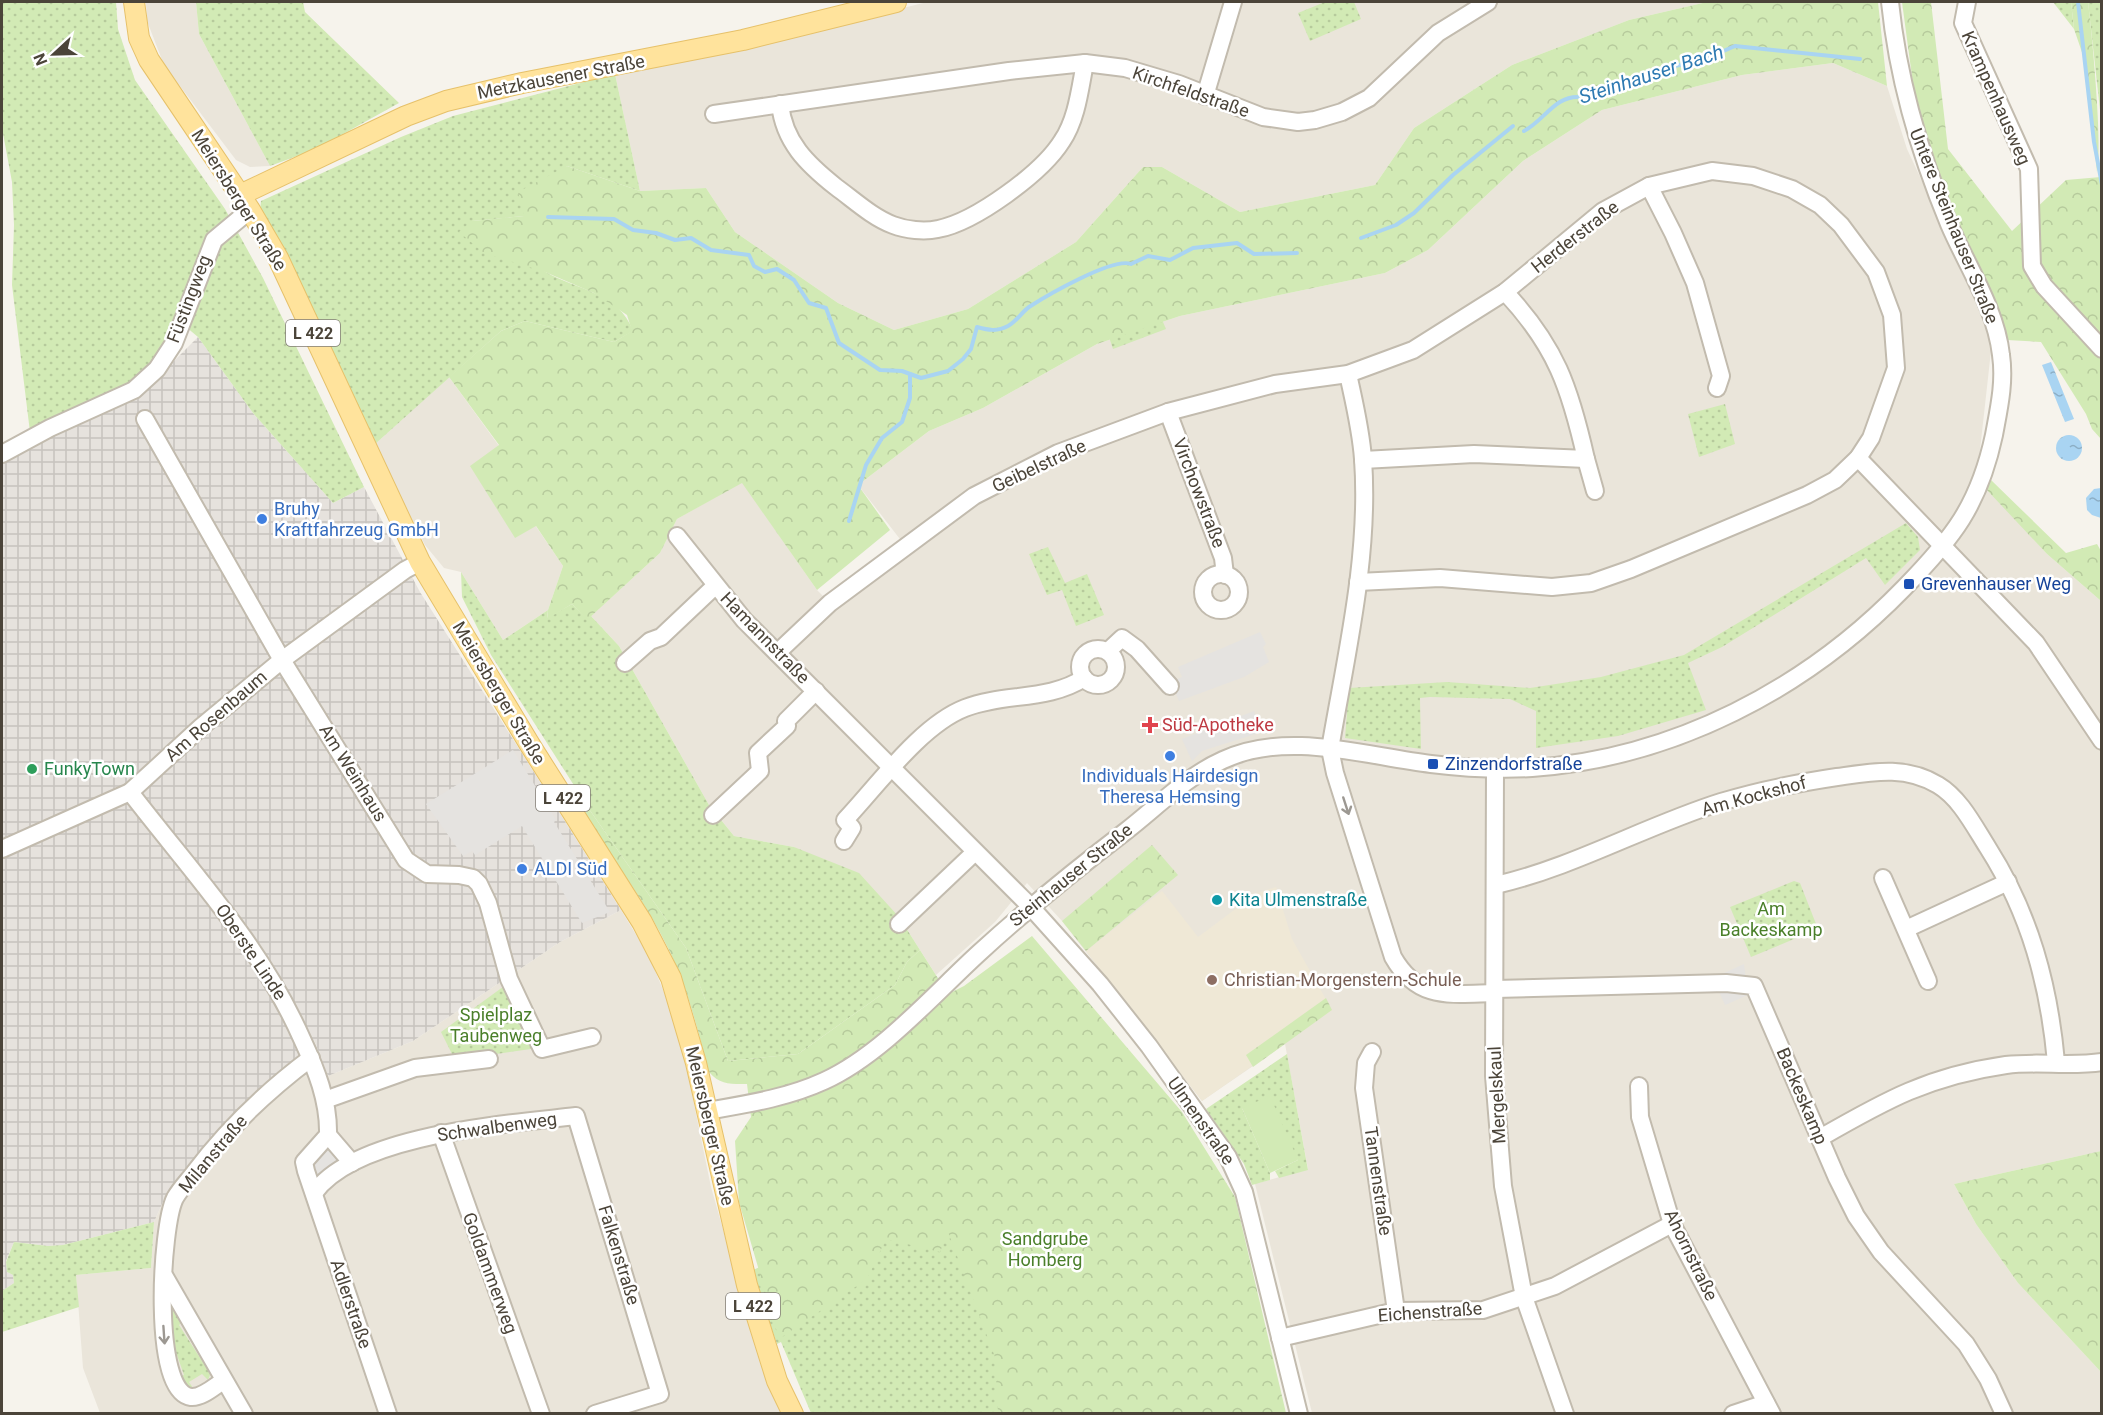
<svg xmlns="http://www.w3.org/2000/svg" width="2103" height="1415" font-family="Roboto,sans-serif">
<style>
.residential{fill:#eae5da}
.industrial{fill:url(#industrial-grid)}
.education{fill:#efe8d6}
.grass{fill:url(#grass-dots)}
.forest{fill:url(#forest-crowns)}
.pitch{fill:#d2eab5}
.parking{fill:#e5e3e0}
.water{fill:url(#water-ripples)}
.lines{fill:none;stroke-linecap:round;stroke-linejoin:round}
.stream{stroke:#a9d4f2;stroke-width:4}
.minor-casing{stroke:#c2bbae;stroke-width:20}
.major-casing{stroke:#e6c16a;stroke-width:22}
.minor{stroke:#fff;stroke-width:16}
.major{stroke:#ffe39c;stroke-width:20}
.oneway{stroke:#9c9892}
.shop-dot{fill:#3f7fe0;stroke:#fff;stroke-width:2}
.transit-dot{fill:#1a4fb4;stroke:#fff;stroke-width:2}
.health-dot{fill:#e0444e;stroke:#fff;stroke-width:2}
.leisure-dot{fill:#2e9e5b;stroke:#fff;stroke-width:2}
.culture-dot{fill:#0f9aa8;stroke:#fff;stroke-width:2}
.education-dot{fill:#8d6e63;stroke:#fff;stroke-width:2}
.labels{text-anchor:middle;stroke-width:5;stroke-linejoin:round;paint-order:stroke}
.shield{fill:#fff;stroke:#817c74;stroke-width:1.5}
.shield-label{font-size:16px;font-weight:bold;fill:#4b4439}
.street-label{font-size:18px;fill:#4b4439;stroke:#fff}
.shop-label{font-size:18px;fill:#366cbe;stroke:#fff;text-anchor:start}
.transit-label{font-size:18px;fill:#164399;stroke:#fff;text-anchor:start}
.health-label{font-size:18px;fill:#be3a42;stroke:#fff;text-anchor:start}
.leisure-label{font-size:18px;fill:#27864d;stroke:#fff;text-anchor:start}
.culture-label{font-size:18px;fill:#0d838f;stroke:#fff;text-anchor:start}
.park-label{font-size:18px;fill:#4a7f2a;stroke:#fff}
.education-label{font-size:18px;fill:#785e54;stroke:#fff;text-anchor:start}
.water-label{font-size:20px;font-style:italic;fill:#2e7ab2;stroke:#fff}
</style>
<defs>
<pattern id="industrial-grid" width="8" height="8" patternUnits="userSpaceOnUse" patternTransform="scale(1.5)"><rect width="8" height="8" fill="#e6e2dd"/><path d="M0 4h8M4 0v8" fill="none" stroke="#c7c3be"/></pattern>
<pattern id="grass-dots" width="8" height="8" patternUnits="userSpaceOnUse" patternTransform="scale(1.5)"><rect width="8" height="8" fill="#d2eab5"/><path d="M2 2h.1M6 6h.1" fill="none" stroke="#b6ca9c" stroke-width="1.8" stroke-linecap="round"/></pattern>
<pattern id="forest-crowns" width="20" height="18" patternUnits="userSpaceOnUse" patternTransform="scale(1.5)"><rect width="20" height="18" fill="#d2eab5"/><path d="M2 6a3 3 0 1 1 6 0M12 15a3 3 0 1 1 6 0" fill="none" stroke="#b6ca9c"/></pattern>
<pattern id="water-ripples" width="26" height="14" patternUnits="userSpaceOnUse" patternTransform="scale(1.5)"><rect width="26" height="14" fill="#a9d4f2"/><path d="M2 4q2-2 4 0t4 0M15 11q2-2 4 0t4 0" fill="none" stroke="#8caec5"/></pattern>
</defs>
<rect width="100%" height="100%" fill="#f6f3ec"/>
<!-- residential -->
<g class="residential">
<path d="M 146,2 L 196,2 L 199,34 L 270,166 L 250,167 L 236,160 L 164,65 L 147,21 Z"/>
<path d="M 927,2 L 1707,2 L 1629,20 L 1512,65 L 1414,128 L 1375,185 L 1240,212 L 1162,167 L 1143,167 L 1076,242 L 968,309 L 894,330 L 838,303 L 735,232 L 706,188 L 640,191 L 615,74 L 722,54 Z"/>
<path d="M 1833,63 L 1887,86 L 1907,149 L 1993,333 L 1977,477 L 2047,554 L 2101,601 L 2101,1151 L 1954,1184 L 1976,1224 L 2018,1283 L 2101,1372 L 2101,1413 L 1312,1413 L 1255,1184 L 1308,1169 L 1285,1044 L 1202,1101 L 1062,921 L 1027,883 L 995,922 L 936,975 L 899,917 L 794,847 L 734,836 L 709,805 L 619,646 L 591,616 L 660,553 L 677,519 L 742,482 L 817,590 L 828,601 L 903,543 L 858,485 L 929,431 L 983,408 L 1097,344 L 1180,316 L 1385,273 L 1428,250 L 1523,161 L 1602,110 L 1742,75 Z"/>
<path d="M 449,377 L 499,446 L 471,466 L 515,537 L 535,525 L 563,566 L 548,610 L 503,640 L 461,572 L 444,568 L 425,545 L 374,445 Z"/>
<path d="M 621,910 L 649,956 L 671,1009 L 683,1050 L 711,1187 L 748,1317 L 783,1413 L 100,1413 L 83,1368 L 76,1275 L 151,1268 L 154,1222 L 166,1195 L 226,1126 L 314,1040 L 328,1076 L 413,1041 L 560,942 Z"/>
</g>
<!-- industrial -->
<path class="industrial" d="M 198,337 L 253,413 L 333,503 L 364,487 L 420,592 L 621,910 L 560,942 L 413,1041 L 328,1076 L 314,1040 L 226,1126 L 166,1195 L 154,1222 L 63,1245 L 48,1246 L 14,1242 L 6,1261 L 7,1272 L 13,1275 L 14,1283 L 2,1291 L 2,463 L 24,445 L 142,393 Z"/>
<!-- education -->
<path class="education" d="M 1276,887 L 1292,939 L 1332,1010 L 1202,1101 L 1086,951 L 1162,891 L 1198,937 L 1257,893 Z"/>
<!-- grass -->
<g class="grass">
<path d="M 2,2 L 116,2 L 118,29 L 135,80 L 225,209 L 263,278 L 364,487 L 333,503 L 253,413 L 198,337 L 179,321 L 159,355 L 130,382 L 30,432 L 12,285 L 14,225 L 12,182 L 2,128 Z"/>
<path d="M 196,2 L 303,2 L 305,12 L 399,103 L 316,149 L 270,166 L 199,34 Z"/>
<path d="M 1325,2 L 1354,2 L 1361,19 L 1310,41 L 1298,13 Z"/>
<path d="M 2053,2 L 2071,2 L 2074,29 Z"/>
<path d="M 2088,2 L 2101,2 L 2101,119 Z"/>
<path d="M 615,74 L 640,191 L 567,166 L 525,216 L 472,221 C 496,237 519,257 544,271 C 576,290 619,292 633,331 L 614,342 L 525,321 L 501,331 L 374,445 L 260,211 L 261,201 L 401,137 L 453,116 Z"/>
<path d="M 1160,315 L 1166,329 L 1113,349 L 1108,334 Z"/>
<path d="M 1725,404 L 1735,444 L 1699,457 L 1688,414 Z"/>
<path d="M 1906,523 L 1918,537 L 1920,550 L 1885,585 L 1866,558 L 1722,647 L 1688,663 L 1706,710 L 1618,736 L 1536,748 L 1536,711 L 1510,699 L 1430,697 L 1420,698 L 1421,749 L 1345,738 L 1349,688 L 1447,682 L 1530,688 L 1601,677 L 1684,655 Z"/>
<path d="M 1048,547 L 1065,583 L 1087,574 L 1104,615 L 1076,626 L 1062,590 L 1047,595 L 1029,554 Z"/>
<path d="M 461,572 L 503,640 L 548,610 L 547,618 L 572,604 L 587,619 L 591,616 L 619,646 L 709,805 L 734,836 L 794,847 L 859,873 L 899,917 L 920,950 L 907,962 L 895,985 L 798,1054 L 728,1061 L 686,948 L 589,809 L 491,655 L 462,597 Z"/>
<path d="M 1794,881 L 1800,883 L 1818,929 L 1751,957 L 1730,907 Z"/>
<path d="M 507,984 L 538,1048 L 455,1060 L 441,1032 Z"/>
<path d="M 1287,1054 L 1308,1170 L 1279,1178 L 1275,1171 L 1298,1160 L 1242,1108 L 1270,1173 L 1270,1180 L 1252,1185 L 1244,1164 L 1206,1109 Z"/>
<path d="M 902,1167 L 1248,1413 L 811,1413 L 781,1342 L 777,1344 L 751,1271 L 801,1248 Z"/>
<path d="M 154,1222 L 151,1268 L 76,1275 L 79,1307 L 2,1332 L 2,1291 L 14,1283 L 13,1275 L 7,1272 L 6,1262 L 14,1242 L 48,1246 L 63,1245 Z"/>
<path d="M 167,1295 L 182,1322 L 179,1325 L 204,1364 L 208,1363 L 210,1375 L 208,1380 L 202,1374 L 189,1382 L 195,1391 L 191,1392 L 180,1376 L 184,1375 L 172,1341 Z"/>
</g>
<!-- forest -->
<g class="forest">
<path d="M 1707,2 L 1878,2 L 1887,86 L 1833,63 L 1742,75 L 1602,110 L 1523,161 L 1428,250 L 1385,273 L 1180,316 L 1097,344 L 983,408 L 929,431 L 858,485 L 890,530 L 817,590 L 742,483 L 677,519 L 660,553 L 587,620 L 572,604 L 547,619 L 548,610 L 563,566 L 536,526 L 515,538 L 470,466 L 499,445 L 449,377 L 501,331 L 525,321 L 614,342 L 632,331 L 627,315 L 594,293 L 545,272 L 484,253 L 459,232 L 472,221 L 524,216 L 518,192 L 567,166 L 640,191 L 706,188 L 735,232 L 838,303 L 894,330 L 968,309 L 1076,242 L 1143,167 L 1162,167 L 1240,212 L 1375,185 L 1414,128 L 1512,65 L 1629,20 Z"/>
<path d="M 1902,2 L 1931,2 L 1948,149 L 2012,231 L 2066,180 L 2101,177 L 2101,439 L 2092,429 L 2086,414 L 2041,342 L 2007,340 L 1920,136 Z"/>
<path d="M 2071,2 L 2088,2 C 2092,34 2103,148 2097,172 L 2086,64 L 2074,29 Z"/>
<path d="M 1991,480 L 2066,553 L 2097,544 L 2101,551 L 2101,601 L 2047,554 L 1986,489 Z"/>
<path d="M 589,809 L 686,948 L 728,1061 L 798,1054 L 895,985 L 907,962 L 920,950 L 948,994 L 964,986 L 1032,936 L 1182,1112 L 1235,1197 L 1286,1413 L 998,1413 L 995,1357 L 948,1232 L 940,1252 L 886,1239 L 867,1279 L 779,1339 L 739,1202 L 735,1141 L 751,1117 L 747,1084 C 731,1084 720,1085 709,1072 C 698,1031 688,989 669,950 C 646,902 613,859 583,815 Z"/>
<path d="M 1152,845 L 1178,875 L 1086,951 L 1062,921 Z"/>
<path d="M 1326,998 L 1332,1010 L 1253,1067 L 1246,1055 Z"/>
<path d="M 2101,1151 L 2102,1151 L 2101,1372 L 2018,1283 L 1976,1224 L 1954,1184 Z"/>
</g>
<!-- pitch -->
<path class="pitch" d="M 1270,1096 L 1298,1160 L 1270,1173 L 1242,1108 Z"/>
<!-- parking -->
<g class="parking">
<path d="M 1260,632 L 1266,644 L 1263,647 L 1269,662 L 1244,677 L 1179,701 L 1171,682 L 1182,677 L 1178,667 Z"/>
<path d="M 1254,711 L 1258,720 L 1267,720 L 1271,729 L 1202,751 L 1192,761 L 1182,739 Z"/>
<path d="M 513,750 L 556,820 L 554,822 L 610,912 L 582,923 L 522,826 L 475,855 L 472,851 L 463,856 L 426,804 Z"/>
<path d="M 1744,964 L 1748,995 L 1725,1005 L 1713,978 Z"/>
<path d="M 326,1145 L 339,1157 L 337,1167 L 318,1182 L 307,1165 Z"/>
</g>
<!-- water -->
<g class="water">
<path d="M 2051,362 L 2074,419 L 2065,422 L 2042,365 Z"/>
<circle cx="2069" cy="448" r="13"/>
<path d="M 2101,488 L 2101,518 L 2092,515 L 2087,510 L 2086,498 L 2094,489 Z"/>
</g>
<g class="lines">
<!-- stream -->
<g class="stream">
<path d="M 2078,2 L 2094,142 L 2102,185"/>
<path d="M 1524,131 C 1544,121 1555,95 1580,97 L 1587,91 L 1599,90 L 1636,76 L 1658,72 L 1661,69 L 1703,60 L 1735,46 L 1860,59"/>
<path d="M 548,217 L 614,219 L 633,230 L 656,233 L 675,240 L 691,238 L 711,250 L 749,255 L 754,266 L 765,272 L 777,269 L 794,280 L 809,303 L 826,308 L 839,343 L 880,370 L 902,371 L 921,378 L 948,371 L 963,359 L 971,349 L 977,327 C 988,330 997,332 1008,326 C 1016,322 1022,312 1029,307 C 1046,296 1113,257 1131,264 L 1148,256 L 1170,260 L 1193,248 L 1237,243 L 1254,254 L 1297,253"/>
<path d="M 1361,238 L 1396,225 L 1414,213 L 1453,175 L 1513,126"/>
<path d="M 849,521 L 866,465 L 882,438 L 902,422 L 910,398 L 910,374"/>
</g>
<defs>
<g id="minor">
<path d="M 1967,2 L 1963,23 L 2029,169 L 2032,266 L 2044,286 L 2102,349"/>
<path d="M 1205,96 L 1233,2"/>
<path d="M 780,104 C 784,142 807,164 836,187 C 854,200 872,217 893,225 C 906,230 924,232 938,229 C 975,222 1042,173 1062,141 C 1077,119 1080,88 1085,63"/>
<path d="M 714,114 L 1009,71 L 1085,63 L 1125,68 L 1179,84 L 1263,117 L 1298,122 L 1315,120 L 1342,112 L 1369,98 L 1438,33 L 1488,2"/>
<path d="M 1649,186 L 1673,233 L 1695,283 L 1721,376 L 1717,388"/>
<path d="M 1348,374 C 1354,402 1361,430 1363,459 C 1370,556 1346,655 1330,749 L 1335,773 L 1393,957 C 1418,1001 1450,994 1495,993"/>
<path d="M 1168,412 L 1223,558 L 1225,575"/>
<path d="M 145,419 L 282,660 L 406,860 L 427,874 L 459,875 L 473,878 L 479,884 L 488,903 L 509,979 L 542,1049 L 592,1037"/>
<path d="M 2,454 L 50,428 L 134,390 L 157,369 L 174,343 L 214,240 L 250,210"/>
<path d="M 1858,458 L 2036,643 L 2102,741"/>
<path d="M 1586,459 L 1595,491"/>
<path d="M 1363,460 L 1474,454 L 1586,459 C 1570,388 1556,346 1505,292"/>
<path d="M 677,536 L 744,620 L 1030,906 L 1100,984 L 1149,1046 L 1228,1157 L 1244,1192 L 1299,1414"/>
<circle cx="1221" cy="592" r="18"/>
<circle cx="1098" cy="667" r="18"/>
<path d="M 1108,651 L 1122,638 L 1137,649 L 1170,686"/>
<path d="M 777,653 L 830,603 L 974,496 L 1058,453 L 1168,412 L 1275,384 L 1348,374 L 1413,350 L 1505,292 L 1603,211 L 1649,186 L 1712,171 L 1753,176 L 1792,189 L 1820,205 L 1841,225 L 1876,272 L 1892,315 L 1896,368 L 1871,438 L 1858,458 L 1835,480 L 1807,495 L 1631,569 L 1591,583 L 1552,587 L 1440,578 L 1358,582"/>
<path d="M 625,663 L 650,641 L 661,637 L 715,586"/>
<path d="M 1495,768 L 1494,1076 L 1503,1186 L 1524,1297 L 1565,1414"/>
<path d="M 130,792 C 193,874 260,944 302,1039 C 316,1069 329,1101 328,1135"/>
<path d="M 713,815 L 760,771 L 758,753 L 787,726 L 786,721 L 816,691"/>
<path d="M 844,841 L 852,828 L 845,820 C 878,785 921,725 965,708 C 1003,693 1049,701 1084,678"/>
<path d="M 2,849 L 130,792 L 201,727 L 282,660 L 405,570 L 420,562"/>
<path d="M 1883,878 L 1928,981"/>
<path d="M 1496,885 C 1574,867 1645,826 1721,802 C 1760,790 1797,783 1837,777 C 1872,772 1905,765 1938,785 C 1960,798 1974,826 1988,848 C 2030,914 2049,985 2056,1062"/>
<path d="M 899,924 L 975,852"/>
<path d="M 1906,929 L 2008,882"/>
<path d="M 1495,989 L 1726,983 L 1754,986 L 1837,1178 L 1856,1216 L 1881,1252 L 1966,1344 L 1988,1379 L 2004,1414"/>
<path d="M 1372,1052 L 1366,1063 L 1364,1088 L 1396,1311"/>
<path d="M 1639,1086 L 1640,1117 L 1672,1224 L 1772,1414"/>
<path d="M 325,1100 L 415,1068 L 489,1059"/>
<path d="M 707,1111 C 747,1104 787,1098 824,1081 C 881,1055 932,996 979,953 C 1026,910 1075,870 1126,831 C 1157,807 1187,776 1223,760 C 1288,730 1364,756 1431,764 C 1464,768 1499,770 1532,768 C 1674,758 1806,689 1904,588 C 1953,538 1979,505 1994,435 C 1999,408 2005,382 2001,355 C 1996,309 1967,266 1949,224 C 1919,152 1898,80 1890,2"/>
<path d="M 441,1133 L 541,1414"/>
<path d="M 328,1135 L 304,1162 L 306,1171 L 388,1414"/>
<path d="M 328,1135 L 352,1163"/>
<path d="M 1820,1138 C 1886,1100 1929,1076 2006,1065 C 2038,1061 2070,1067 2102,1062"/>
<path d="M 314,1193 C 356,1134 508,1124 576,1116 L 660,1394 L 595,1414"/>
<path d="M 165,1277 L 244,1414"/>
<path d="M 1280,1338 L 1396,1311 L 1483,1310 L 1555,1286 L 1672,1224"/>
<path d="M 223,1381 C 215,1386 202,1398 191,1397 C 151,1392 161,1226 175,1198 C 180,1189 188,1181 194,1173 C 227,1129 267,1091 311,1058"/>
<path d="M 1733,1414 L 1766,1403"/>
</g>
<g id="major">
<path d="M 134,2 L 139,38 L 149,60 L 250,210 L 278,258 L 420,562 L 530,745 L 642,922 L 671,978 L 696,1063 L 747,1285 L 777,1381 L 793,1414"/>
<path d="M 240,195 L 406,116 L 446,101 L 522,83 L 743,40 L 896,2"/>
</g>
</defs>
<!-- minor casing -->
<use href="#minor" class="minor-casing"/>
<!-- major casing -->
<use href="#major" class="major-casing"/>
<!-- minor -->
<use href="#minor" class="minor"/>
<!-- major -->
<use href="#major" class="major"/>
</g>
<!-- one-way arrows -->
<defs><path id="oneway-shaft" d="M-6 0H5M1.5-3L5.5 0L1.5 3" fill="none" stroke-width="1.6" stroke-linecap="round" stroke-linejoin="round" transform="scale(1.5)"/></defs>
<g class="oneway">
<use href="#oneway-shaft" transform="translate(1346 806) rotate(72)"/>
<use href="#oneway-shaft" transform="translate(164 1335) rotate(86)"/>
</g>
<!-- markers -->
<g class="shop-dot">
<circle cx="262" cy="519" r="6"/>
<circle cx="1170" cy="756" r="6"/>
<circle cx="522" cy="869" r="6"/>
</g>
<g class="transit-dot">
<rect x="1903" y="578" width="12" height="12" rx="3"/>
<rect x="1427" y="758" width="12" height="12" rx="3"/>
</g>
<path class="health-dot" d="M1147 716h6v6h6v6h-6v6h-6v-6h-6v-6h6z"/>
<circle class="leisure-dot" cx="32" cy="769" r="6"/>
<circle class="culture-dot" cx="1217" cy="900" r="6"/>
<circle class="education-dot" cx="1212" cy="980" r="6"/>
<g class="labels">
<!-- shield labels -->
<g class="shield">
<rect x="286" y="320" width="54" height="26" rx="4.5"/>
<rect x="536" y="785" width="54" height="26" rx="4.5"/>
<rect x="726" y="1293" width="54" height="26" rx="4.5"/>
</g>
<g class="shield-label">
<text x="313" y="339">L 422</text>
<text x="563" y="804">L 422</text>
<text x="753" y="1312">L 422</text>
</g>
<!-- street labels -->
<g class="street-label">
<text transform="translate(561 77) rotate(-11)" y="6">Metzkausener Straße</text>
<text transform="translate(1191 92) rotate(19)" y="6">Kirchfeldstraße</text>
<text transform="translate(1996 98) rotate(66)" y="6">Krampenhausweg</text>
<text transform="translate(239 200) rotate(58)" y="6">Meiersberger Straße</text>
<text transform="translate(1954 226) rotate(68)" y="6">Untere Steinhauser Straße</text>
<text transform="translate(1575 237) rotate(-38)" y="6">Herderstraße</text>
<text transform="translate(189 299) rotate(-69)" y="6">Füstingweg</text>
<text transform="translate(1039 466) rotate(-25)" y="6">Geibelstraße</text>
<text transform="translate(1199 493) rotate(69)" y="6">Virchowstraße</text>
<text transform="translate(765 638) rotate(46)" y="6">Hamannstraße</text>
<text transform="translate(499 693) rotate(59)" y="6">Meiersberger Straße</text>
<text transform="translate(216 716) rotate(-41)" y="6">Am Rosenbaum</text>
<text transform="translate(353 773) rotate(58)" y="6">Am Weinhaus</text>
<text transform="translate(1754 796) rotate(-15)" y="6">Am Kockshof</text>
<text transform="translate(1071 875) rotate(-39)" y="6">Steinhauser Straße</text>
<text transform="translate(251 952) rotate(56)" y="6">Oberste Linde</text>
<text transform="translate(1497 1095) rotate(-93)" y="6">Mergelskaul</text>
<text transform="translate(1802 1096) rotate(67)" y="6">Backeskamp</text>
<text transform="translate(1201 1121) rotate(55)" y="6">Ulmenstraße</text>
<text transform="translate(710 1126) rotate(77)" y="6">Meiersberger Straße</text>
<text transform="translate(497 1127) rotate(-8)" y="6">Schwalbenweg</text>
<text transform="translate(213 1154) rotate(-50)" y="6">Milanstraße</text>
<text transform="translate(1378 1181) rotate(82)" y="6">Tannenstraße</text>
<text transform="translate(619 1255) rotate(73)" y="6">Falkenstraße</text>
<text transform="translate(1691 1255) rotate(64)" y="6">Ahornstraße</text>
<text transform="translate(490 1273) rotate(70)" y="6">Goldammerweg</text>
<text transform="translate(351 1304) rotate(71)" y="6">Adlerstraße</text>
<text transform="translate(1430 1312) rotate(-4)" y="6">Eichenstraße</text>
</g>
<!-- shop labels -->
<g class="shop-label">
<text x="274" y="515">Bruhy<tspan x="274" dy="21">Kraftfahrzeug GmbH</tspan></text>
<text x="1170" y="782" text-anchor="middle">Individuals Hairdesign<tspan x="1170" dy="21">Theresa Hemsing</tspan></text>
<text x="534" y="875">ALDI Süd</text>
</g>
<!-- transit labels -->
<g class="transit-label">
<text x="1921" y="590">Grevenhauser Weg</text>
<text x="1445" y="770">Zinzendorfstraße</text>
</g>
<!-- health labels -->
<g class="health-label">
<text x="1162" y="731">Süd-Apotheke</text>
</g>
<!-- leisure labels -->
<g class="leisure-label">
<text x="44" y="775">FunkyTown</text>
</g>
<!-- culture labels -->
<g class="culture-label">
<text x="1229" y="906">Kita Ulmenstraße</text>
</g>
<!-- park labels -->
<g class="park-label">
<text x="1771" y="915">Am<tspan x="1771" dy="21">Backeskamp</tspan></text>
<text x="496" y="1021">Spielplaz<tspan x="496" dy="21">Taubenweg</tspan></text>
<text x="1045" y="1245">Sandgrube<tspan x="1045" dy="21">Homberg</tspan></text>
</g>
<!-- education labels -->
<g class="education-label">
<text x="1224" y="986">Christian-Morgenstern-Schule</text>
</g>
<!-- water labels -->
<g class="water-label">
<text transform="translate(1651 74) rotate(-18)" y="7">Steinhauser Bach</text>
</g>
</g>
<!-- border -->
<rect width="2103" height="1415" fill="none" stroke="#4b4439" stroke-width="6"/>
<!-- north arrow -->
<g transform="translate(54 54) rotate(248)" stroke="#ffffff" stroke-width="4.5" paint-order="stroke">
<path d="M0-4.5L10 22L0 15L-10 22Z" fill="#4b4439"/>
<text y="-9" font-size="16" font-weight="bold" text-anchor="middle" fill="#4b4439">N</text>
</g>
</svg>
